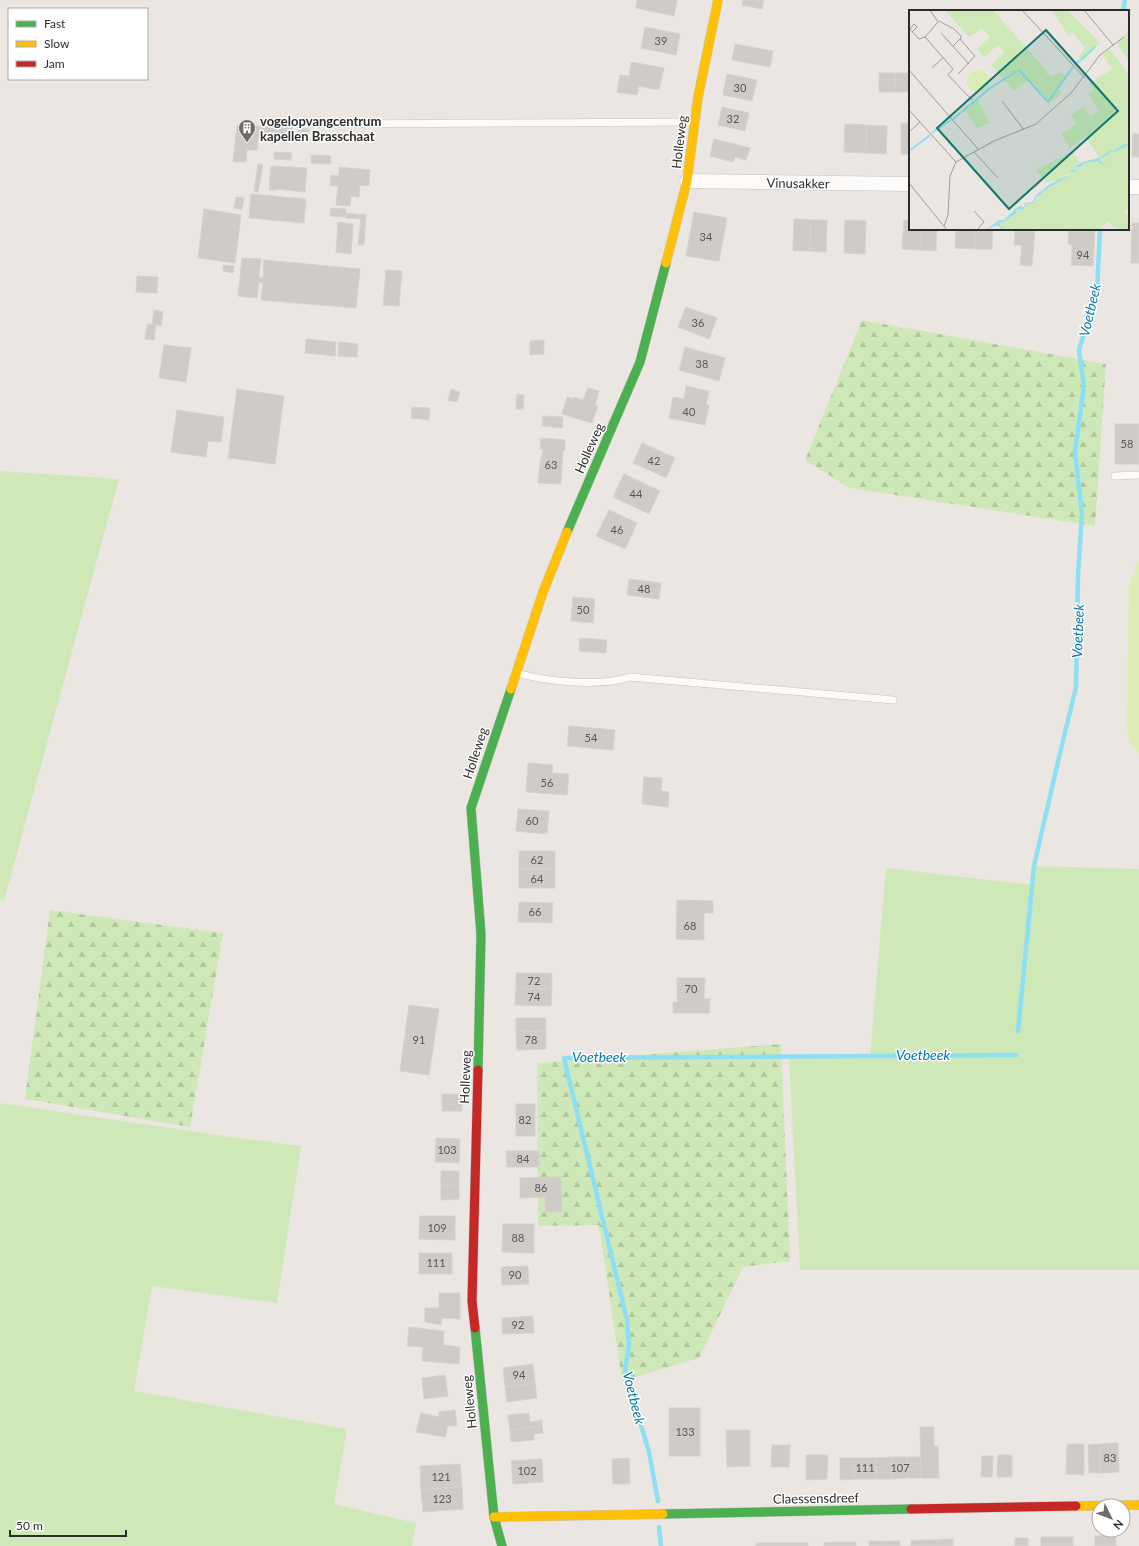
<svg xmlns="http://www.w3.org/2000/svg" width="1139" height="1546" font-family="Lato,sans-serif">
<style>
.grass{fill:#cee9b7}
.forest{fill:url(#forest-firs)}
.pitch{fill:#dbedb4}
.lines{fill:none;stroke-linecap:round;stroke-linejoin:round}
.stream{stroke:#8edef4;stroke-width:4.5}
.building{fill:#cfccc8;stroke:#d6d2cd}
.lane-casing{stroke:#c4c3c3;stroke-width:8}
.street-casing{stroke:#c4c3c3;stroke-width:15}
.fast-casing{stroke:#c4c3c3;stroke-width:10}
.slow-casing{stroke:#c4c3c3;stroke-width:10}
.jam-casing{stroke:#c4c3c3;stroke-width:10}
.lane{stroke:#fcfbfa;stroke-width:7}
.street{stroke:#fcfbfa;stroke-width:14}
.fast{stroke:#4caf50;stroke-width:9}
.slow{stroke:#ffc107;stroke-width:9}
.jam{stroke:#c62828;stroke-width:9}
.labels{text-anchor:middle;stroke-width:3;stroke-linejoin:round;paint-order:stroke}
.number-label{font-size:11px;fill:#565655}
.poi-label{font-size:13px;font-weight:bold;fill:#2c2c2c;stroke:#fff;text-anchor:start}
.street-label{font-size:13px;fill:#2c2c2c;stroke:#fff}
.water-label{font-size:14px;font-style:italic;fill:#0079ac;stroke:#fff}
.inset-river{fill:none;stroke:#8edef4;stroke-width:2}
.inset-road{fill:none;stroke:#9f9c99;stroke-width:1}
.view{fill:#0f766e;fill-opacity:0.15;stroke:#0f766e;stroke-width:2}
.inset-edge{fill:none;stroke:#2c2c2c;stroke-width:2}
</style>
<defs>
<pattern id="forest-firs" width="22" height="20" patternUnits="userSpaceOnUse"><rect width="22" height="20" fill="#cee9b7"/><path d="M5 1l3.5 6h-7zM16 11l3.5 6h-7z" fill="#b1c89e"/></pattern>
</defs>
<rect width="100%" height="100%" fill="#ebe6e1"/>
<!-- grass -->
<g class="grass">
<path d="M 0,471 L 119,479 L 4,901 L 0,900 Z"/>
<path d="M 1034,866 L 1139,869 L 1139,1270 L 800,1270 L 789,1058 L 870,1056 L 886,868 L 1033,885 Z"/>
<path d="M 0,1103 L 238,1138 L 301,1146 L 277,1303 L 152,1286 L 134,1391 L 347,1429 L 334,1504 L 416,1523 L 412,1546 L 0,1546 Z"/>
</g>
<!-- forest -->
<g class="forest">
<path d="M 862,320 L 1106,364 L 1095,526 L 850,488 L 805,460 Z"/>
<path d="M 50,910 L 223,933 L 190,1127 L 25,1099 Z"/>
<path d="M 781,1044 L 790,1261 L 743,1267 L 699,1358 L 622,1381 L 599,1225 L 538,1226 L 537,1063 Z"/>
</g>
<!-- pitch -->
<path class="pitch" d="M 1139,560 L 1139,753 L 1133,748 L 1127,730 L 1129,585 Z"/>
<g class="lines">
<!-- stream -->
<g class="stream">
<path d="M 1123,11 L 1125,0"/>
<path d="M 1018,1031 L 1034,866 L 1056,770 L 1076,687 L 1078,576 L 1082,513 L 1075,452 L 1084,386 L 1079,350 L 1097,291 L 1100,229"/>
<path d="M 658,1501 L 649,1452 L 625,1371 L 629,1345 L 627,1320 L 564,1058 L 1016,1055"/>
<path d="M 659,1527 L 661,1546"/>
</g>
</g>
<!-- building -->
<g class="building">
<path d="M 637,0 L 677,0 L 674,16 L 636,8 Z"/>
<path d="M 743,0 L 764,0 L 762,9 L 742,5 Z"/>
<path d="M 645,27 L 680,34 L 676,55 L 641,48 Z"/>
<path d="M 735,44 L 773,51 L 770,67 L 732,60 Z"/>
<path d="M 631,62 L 664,68 L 659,90 L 639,86 L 637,95 L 617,92 L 620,75 L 629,76 Z"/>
<rect x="879" y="73" width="16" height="19"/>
<rect x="895" y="73" width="14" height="19"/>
<path d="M 727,74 L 757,80 L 752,101 L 723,95 Z"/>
<path d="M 722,107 L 749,113 L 745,131 L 718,125 Z"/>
<rect x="901" y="123" width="9" height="31"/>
<path d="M 845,124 L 867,125 L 866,153 L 844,152 Z"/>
<path d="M 237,125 L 293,128 L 292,140 L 258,139 L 257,150 L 247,150 L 246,162 L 233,162 Z"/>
<path d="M 867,125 L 887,126 L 886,154 L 866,153 Z"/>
<path d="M 298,128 L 309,129 L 309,140 L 298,140 Z"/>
<path d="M 1133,134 L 1139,134 L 1139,157 L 1132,157 Z"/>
<path d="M 714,139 L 750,148 L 746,160 L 735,157 L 733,162 L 710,156 Z"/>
<path d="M 274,152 L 292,153 L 291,160 L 274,159 Z"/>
<path d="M 311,155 L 331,156 L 330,164 L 311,163 Z"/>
<path d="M 258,164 L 263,165 L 258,192 L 254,191 Z"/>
<path d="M 271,166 L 307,168 L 305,192 L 277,189 L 277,190 L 269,190 Z"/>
<path d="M 339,167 L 370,170 L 369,186 L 360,185 L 359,197 L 351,196 L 350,206 L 336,205 L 338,186 L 330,185 L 331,175 L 339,176 Z"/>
<path d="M 251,194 L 306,199 L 304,223 L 249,218 Z"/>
<path d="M 236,197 L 244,198 L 242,210 L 234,208 Z"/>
<path d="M 331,208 L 346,209 L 345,217 L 330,216 Z"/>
<path d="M 204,209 L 241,215 L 235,263 L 198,258 Z"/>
<path d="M 694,212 L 727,218 L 719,261 L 686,256 Z"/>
<path d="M 346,213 L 366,215 L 364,245 L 358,245 L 361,219 L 346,218 Z"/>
<path d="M 794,219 L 811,220 L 810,251 L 793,251 Z"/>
<path d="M 811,220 L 827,220 L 826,252 L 810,251 Z"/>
<path d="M 845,220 L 866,221 L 865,254 L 844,253 Z"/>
<path d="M 904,220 L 910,220 L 910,229 L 921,229 L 920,250 L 902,249 Z"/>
<path d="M 338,222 L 353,224 L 351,254 L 336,252 Z"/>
<path d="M 1132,223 L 1139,223 L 1139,263 L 1131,263 Z"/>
<path d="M 921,229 L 937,229 L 936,251 L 920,250 Z"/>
<path d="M 956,229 L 976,229 L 975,249 L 955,248 Z"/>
<path d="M 976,229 L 993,229 L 992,249 L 975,249 Z"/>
<path d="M 1015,229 L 1035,229 L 1032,266 L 1020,265 L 1022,245 L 1014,245 Z"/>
<path d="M 1069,229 L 1095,229 L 1093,266 L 1071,265 L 1072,245 L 1068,244 Z"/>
<path d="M 242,258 L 261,259 L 259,277 L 263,278 L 264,260 L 360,269 L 356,308 L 261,300 L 263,283 L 259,282 L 257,298 L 238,296 Z"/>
<path d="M 223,265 L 234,266 L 233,273 L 223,271 Z"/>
<path d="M 386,270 L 402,271 L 399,306 L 383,305 Z"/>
<path d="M 137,276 L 158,277 L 157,293 L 136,292 Z"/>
<path d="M 686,307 L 717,318 L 709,339 L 678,327 Z"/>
<path d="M 154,310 L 163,312 L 161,326 L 152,324 Z"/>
<path d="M 147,324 L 156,325 L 154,340 L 145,339 Z"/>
<path d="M 306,339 L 336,342 L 335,356 L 305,353 Z"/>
<path d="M 544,340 L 544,354 L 530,355 L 530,341 Z"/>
<path d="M 339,342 L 358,344 L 357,357 L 338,356 Z"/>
<path d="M 164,345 L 191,348 L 186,382 L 159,378 Z"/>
<path d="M 685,347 L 725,358 L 719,381 L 679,370 Z"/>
<path d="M 686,386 L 709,391 L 706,405 L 709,405 L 705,425 L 669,418 L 673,397 L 684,399 Z"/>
<path d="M 588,388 L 599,391 L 595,405 L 598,406 L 592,423 L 562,414 L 567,397 L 573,399 L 573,397 L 583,400 Z"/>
<path d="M 237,389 L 284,396 L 275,464 L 228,458 Z"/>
<path d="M 451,389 L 460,392 L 457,402 L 448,400 Z"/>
<path d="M 517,394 L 524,395 L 523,410 L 516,409 Z"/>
<path d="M 412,407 L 430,408 L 429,420 L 411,418 Z"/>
<path d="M 177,410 L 224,417 L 221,442 L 208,441 L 206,457 L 171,452 Z"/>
<path d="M 543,416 L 563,417 L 562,428 L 542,426 Z"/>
<rect x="1115" y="424" width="24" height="40"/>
<path d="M 541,438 L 565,440 L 565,450 L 563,450 L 561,484 L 538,483 L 541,457 L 542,457 L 543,449 L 540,449 Z"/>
<path d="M 642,443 L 675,458 L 666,478 L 633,463 Z"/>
<path d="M 624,474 L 660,491 L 649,514 L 613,497 Z"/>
<path d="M 609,510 L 637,523 L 625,549 L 596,536 Z"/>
<path d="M 629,579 L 661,583 L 659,599 L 627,595 Z"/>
<path d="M 573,597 L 595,599 L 593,623 L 571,621 Z"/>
<path d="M 580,638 L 607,640 L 606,653 L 579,651 Z"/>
<path d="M 569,726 L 615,730 L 613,750 L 567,746 Z"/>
<path d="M 528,763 L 553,765 L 552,773 L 569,774 L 567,795 L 526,792 Z"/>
<path d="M 644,777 L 662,778 L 661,791 L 669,792 L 668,807 L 642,804 Z"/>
<path d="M 518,809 L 549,811 L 547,834 L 516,831 Z"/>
<rect x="519" y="851" width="36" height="18"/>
<rect x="519" y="869" width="36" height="19"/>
<path d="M 677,900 L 713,901 L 713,913 L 704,913 L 704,940 L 676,939 Z"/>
<path d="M 519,902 L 553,903 L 552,923 L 518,922 Z"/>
<path d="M 516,973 L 552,973 L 552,989 L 516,988 Z"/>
<path d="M 677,978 L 705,978 L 704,999 L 710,999 L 709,1013 L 673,1013 L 673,1002 L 677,1002 Z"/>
<path d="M 516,988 L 552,989 L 551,1006 L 515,1005 Z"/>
<path d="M 409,1005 L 439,1009 L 429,1075 L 400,1071 Z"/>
<path d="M 516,1018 L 546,1018 L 546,1031 L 516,1032 Z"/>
<path d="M 546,1031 L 546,1049 L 517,1050 L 516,1032 Z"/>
<rect x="442" y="1094" width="20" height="17"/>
<rect x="516" y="1104" width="19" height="32"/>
<path d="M 436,1138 L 460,1139 L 459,1163 L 435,1162 Z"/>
<path d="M 506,1151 L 539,1151 L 539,1167 L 507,1167 Z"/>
<path d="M 441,1171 L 459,1171 L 459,1185 L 441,1186 Z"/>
<path d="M 561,1177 L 562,1212 L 545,1212 L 545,1197 L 520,1198 L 520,1178 Z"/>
<path d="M 459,1185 L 459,1199 L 441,1200 L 441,1186 Z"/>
<path d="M 420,1216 L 455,1216 L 455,1240 L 419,1239 Z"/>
<path d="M 503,1224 L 534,1224 L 534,1253 L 502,1252 Z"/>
<rect x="419" y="1253" width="33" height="21"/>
<path d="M 528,1266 L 529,1284 L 502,1285 L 501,1267 Z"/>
<path d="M 439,1293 L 460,1293 L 460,1319 L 442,1318 L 441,1325 L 425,1322 L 425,1308 L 439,1308 Z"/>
<path d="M 533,1316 L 534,1333 L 502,1334 L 502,1318 Z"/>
<path d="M 409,1327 L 444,1331 L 443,1345 L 460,1347 L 459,1364 L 422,1361 L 423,1347 L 407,1346 Z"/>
<path d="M 533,1364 L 535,1383 L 505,1387 L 503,1368 Z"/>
<path d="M 445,1375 L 448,1396 L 424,1399 L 422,1378 Z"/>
<path d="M 535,1383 L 537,1398 L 507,1402 L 505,1387 Z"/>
<rect x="669" y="1408" width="31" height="48"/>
<path d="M 455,1410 L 457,1426 L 448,1426 L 445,1437 L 416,1432 L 421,1413 L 439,1417 L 439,1412 Z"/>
<path d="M 529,1413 L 530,1422 L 542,1420 L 542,1426 L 510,1430 L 508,1415 Z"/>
<path d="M 542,1426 L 543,1433 L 534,1434 L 534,1440 L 511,1442 L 510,1430 Z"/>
<path d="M 920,1427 L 934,1427 L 934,1446 L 938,1446 L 939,1478 L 921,1478 Z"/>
<path d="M 726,1430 L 750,1430 L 750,1466 L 727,1467 Z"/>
<path d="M 1118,1443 L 1119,1472 L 1101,1473 L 1100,1444 Z"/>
<path d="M 1067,1444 L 1084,1444 L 1084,1475 L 1066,1474 Z"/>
<path d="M 1100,1444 L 1101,1473 L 1089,1473 L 1088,1445 Z"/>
<path d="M 772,1445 L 790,1445 L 789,1467 L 771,1467 Z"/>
<path d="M 806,1455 L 828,1455 L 827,1479 L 806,1480 Z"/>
<path d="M 998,1455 L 1012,1455 L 1012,1477 L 997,1477 Z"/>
<path d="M 982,1456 L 993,1456 L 992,1477 L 981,1477 Z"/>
<path d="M 892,1457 L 907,1457 L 907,1478 L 892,1479 Z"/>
<path d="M 892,1457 L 892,1479 L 876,1479 L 876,1458 Z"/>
<path d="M 907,1457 L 920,1457 L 921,1478 L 907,1478 Z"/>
<path d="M 629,1458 L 630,1484 L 613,1484 L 612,1459 Z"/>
<path d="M 840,1458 L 854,1458 L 854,1479 L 840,1480 Z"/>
<rect x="854" y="1458" width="22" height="21"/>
<path d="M 542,1459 L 543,1482 L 513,1484 L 511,1461 Z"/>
<path d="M 460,1464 L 462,1487 L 421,1490 L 420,1466 Z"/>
<path d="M 462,1487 L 463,1509 L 423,1512 L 421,1490 Z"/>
<rect x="1095" y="1536" width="21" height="10"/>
<rect x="1041" y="1537" width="32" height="9"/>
<rect x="1015" y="1538" width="13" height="8"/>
<path d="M 953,1539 L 953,1546 L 938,1546 L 938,1540 Z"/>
<path d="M 923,1540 L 923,1546 L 911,1546 L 911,1541 Z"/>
<rect x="923" y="1540" width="15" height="6"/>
<rect x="869" y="1541" width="16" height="5"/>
<rect x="885" y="1541" width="15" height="5"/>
<rect x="840" y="1542" width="16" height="4"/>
<path d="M 840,1542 L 840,1546 L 824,1546 L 824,1543 Z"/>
<rect x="756" y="1543" width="19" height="3"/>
<rect x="775" y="1543" width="14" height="3"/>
<rect x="789" y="1543" width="19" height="3"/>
</g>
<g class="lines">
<defs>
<g id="lane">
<path d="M 320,124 L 694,122"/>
<path d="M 1115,476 L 1139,475"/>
<path d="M 517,673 C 548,682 600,687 630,677 L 893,700"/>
</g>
<g id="street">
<path d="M 687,181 L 910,184"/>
<path d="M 1128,187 L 1139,187"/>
</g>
<g id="fast">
<path d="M 567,532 L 640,362 L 666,263"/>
<path d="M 478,1070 L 481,934 L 471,808 L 511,689"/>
<path d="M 475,1328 L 494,1517 L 502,1546"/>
<path d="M 663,1514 L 911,1509"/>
</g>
<g id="slow">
<path d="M 666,263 L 687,181 L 698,97 L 718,0"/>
<path d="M 511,689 L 543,592 L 567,532"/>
<path d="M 1076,1506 L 1139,1505"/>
<path d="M 494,1517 L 663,1514"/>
</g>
<g id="jam">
<path d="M 475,1328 L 472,1301 L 478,1070"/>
<path d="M 911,1509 L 1076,1506"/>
</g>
</defs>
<!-- lane casing -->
<use href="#lane" class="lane-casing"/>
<!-- street casing -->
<use href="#street" class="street-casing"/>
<!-- fast casing -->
<use href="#fast" class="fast-casing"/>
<!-- slow casing -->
<use href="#slow" class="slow-casing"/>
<!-- jam casing -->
<use href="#jam" class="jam-casing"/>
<!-- lane -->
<use href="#lane" class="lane"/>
<!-- street -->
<use href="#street" class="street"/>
<!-- fast -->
<use href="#fast" class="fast"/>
<!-- slow -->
<use href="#slow" class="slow"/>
<!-- jam -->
<use href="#jam" class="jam"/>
</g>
<!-- icons -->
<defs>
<symbol id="building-pin" viewBox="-11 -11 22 30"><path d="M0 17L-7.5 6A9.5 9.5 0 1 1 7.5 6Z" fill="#6f6d6b" stroke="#fff"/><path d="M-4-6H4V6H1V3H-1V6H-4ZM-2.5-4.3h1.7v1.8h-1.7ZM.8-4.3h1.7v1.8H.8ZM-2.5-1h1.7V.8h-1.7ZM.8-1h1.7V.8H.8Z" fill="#fff"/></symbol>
</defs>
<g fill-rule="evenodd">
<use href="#building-pin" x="237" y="118" width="20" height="27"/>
</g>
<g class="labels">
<!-- number labels -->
<g class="number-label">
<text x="661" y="45">39</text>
<text x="740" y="92">30</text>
<text x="733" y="123">32</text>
<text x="706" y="241">34</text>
<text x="1083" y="259">94</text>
<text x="698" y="327">36</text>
<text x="702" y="368">38</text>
<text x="689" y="416">40</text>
<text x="1127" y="448">58</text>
<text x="654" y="465">42</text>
<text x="551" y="469">63</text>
<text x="636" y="498">44</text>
<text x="617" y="534">46</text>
<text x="644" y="593">48</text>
<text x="583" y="614">50</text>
<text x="591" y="742">54</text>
<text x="547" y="787">56</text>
<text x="532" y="825">60</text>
<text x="537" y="864">62</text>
<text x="537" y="883">64</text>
<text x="535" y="916">66</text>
<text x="690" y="930">68</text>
<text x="534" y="985">72</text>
<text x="691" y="993">70</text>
<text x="534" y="1001">74</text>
<text x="419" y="1044">91</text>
<text x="531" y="1044">78</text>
<text x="525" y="1124">82</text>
<text x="447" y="1154">103</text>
<text x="523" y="1163">84</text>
<text x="541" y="1192">86</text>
<text x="437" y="1232">109</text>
<text x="518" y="1242">88</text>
<text x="436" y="1267">111</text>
<text x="515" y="1279">90</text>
<text x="518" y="1329">92</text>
<text x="519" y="1379">94</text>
<text x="685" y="1436">133</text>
<text x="1110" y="1462">83</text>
<text x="865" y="1472">111</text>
<text x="900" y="1472">107</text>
<text x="527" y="1475">102</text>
<text x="441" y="1481">121</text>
<text x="442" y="1503">123</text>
</g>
<!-- poi labels -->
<g class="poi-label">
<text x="260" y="126">vogelopvangcentrum<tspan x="260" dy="15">kapellen Brasschaat</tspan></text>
</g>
<!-- street labels -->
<g class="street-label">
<text transform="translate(679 142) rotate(-83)" y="5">Holleweg</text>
<text transform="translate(798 183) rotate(1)" y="5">Vinusakker</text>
<text transform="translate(589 448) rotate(-66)" y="5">Holleweg</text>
<text transform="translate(475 753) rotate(-72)" y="5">Holleweg</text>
<text transform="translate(465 1077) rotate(-88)" y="5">Holleweg</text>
<text transform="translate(469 1402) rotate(-96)" y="5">Holleweg</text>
<text transform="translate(816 1498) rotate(-1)" y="5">Claessensdreef</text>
</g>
<!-- water labels -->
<g class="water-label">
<text transform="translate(1090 310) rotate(-77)" y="5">Voetbeek</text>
<text transform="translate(1078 631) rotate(-88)" y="5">Voetbeek</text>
<text x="923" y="1060">Voetbeek</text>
<text x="599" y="1062">Voetbeek</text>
<text transform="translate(634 1398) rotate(76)" y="5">Voetbeek</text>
</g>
</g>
<!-- overview -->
<g transform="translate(909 10)">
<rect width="220" height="220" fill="#ebe6e1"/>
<path d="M 36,0 L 84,0 L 139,62 L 125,76 L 119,70 L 105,81 L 82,55 L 95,43 L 89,35 L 75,47 L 68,39 L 81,27 L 73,18 L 60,27 ZM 201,39 L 220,66 L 220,134 L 191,148 L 162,105 L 175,96 L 181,106 L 190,101 L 179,84 L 185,80 L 181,73 L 203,59 L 194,44 ZM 164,141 L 172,156 L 168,156 L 167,161 L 160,162 L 149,172 L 145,170 L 137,173 L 126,160 ZM 214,202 L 220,206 L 220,220 L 209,220 L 199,212 Z" fill="#cee9b7"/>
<path d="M 143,0 L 158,0 L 191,33 L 174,51 L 170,47 L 176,37 L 164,23 L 160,27 ZM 220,20 L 220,51 L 208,34 ZM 139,63 L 142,66 L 152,63 L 158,67 L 149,79 L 153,83 L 141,93 L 124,77 ZM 68,88 L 81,113 L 68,118 L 55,98 ZM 168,114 L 176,127 L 161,138 L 152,124 Z" fill="#cee9b7"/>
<path d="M 217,135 L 220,135 L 220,198 L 192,217 L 194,220 L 92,220 L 89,213 L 95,211 L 108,199 L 115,200 L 117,194 L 124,193 L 134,181 L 159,166 L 162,161 L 167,162 L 169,157 L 172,157 L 175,153 L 193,148 L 201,141 L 205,142 Z" fill="#cee9b7"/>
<path d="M58 71a11 11 0 1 1 22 0a11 11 0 1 1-22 0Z" fill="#dbedb4"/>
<path d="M 216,134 L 220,135 L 205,142 L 201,141 L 200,144 L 190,149 L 196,156 L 188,151 L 175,153 L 172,157 L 168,157 L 167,162 L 162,161 L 158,167 L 134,181 L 131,185 L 127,187 L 125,193 L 117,194 L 114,200 L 107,199 L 107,203 L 96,211 L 89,213 L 95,220 L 88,215 L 76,220 L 91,210 L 95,210 L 107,198 L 112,196 L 114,198 L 116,193 L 124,192 L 126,186 L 141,174 L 158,166 L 162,160 L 167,160 L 167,156 L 174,152 L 193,147 L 201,140 L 204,141 Z" fill="#8edef4"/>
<path class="inset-river" d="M 166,55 L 186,37M 110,60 L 139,92 L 164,57M 44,109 L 80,79 L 108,61M 23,123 L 42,110M 0,141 L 21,125"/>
<path class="inset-road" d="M 113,0 L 176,68M 175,0 L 204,35M 30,11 L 45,19 L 52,26 L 52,28 L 44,36M 0,18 L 10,29 L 16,27 L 29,12 L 21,0M 1,19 L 5,14 L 8,17 L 3,22M 32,23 L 60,54M 16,27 L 44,59 L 39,65 L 63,90M 23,58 L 34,48M 0,60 L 69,139M 49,64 L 66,46 L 51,29M 93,91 L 115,120M 0,100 L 47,152M 0,122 L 11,112M 65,142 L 89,168M 0,173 L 38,220M 65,201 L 75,212 L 68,220M 35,216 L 39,205 L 41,166 L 47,152 L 85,131 L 127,114 L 162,83 L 191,45 L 215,27"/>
<path class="view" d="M 137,20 L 209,101 L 100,199 L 28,118 Z"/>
<rect width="220" height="220" class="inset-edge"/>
</g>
<!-- legend -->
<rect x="8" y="8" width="140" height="72" fill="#ffffff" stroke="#ababab"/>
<rect x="16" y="21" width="20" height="6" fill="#4caf50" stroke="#ababab"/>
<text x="44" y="28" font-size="12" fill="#2c2c2c">Fast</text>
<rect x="16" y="41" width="20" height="6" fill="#ffc107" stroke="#ababab"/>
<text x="44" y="48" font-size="12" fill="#2c2c2c">Slow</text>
<rect x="16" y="61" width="20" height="6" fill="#c62828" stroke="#ababab"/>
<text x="44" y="68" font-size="12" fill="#2c2c2c">Jam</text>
<!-- north arrow -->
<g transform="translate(1111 1518) rotate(132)"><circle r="19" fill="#ffffff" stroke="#ababab"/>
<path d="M0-3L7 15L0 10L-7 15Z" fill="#6f6d6b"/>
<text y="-6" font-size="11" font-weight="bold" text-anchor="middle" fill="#2c2c2c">N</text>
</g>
<!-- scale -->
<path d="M10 1530v6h116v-6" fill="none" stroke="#2c2c2c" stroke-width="2"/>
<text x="16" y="1530" font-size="12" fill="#2c2c2c" stroke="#ffffff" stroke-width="3" paint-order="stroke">50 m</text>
</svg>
